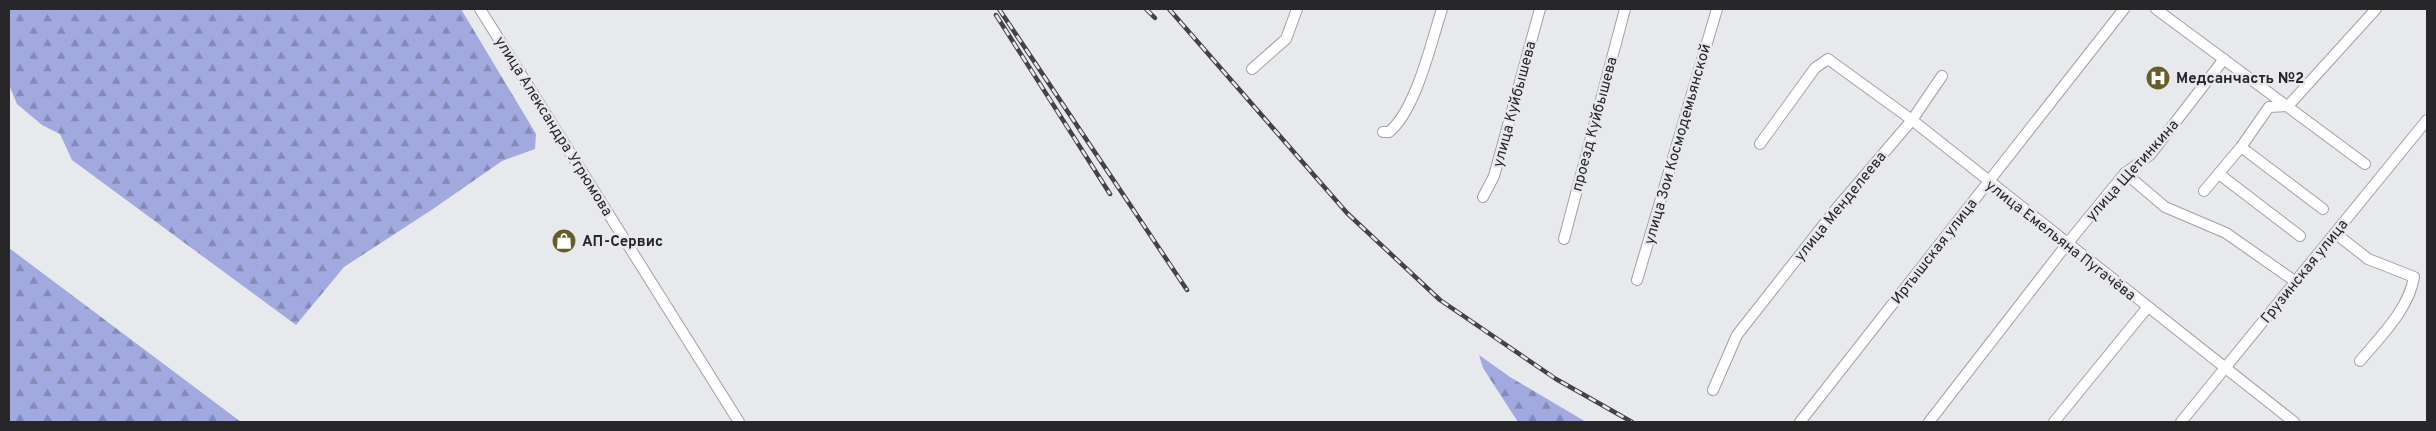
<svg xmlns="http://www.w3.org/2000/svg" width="2436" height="431" font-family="Overpass,sans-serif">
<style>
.forest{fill:url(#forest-firs)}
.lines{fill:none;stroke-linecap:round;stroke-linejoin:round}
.street-casing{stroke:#a0a1a5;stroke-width:12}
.street{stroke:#fff;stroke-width:10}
.rail-casing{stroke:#434345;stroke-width:4.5}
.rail{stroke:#e8e9ed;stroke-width:2.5;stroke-dasharray:8;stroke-linecap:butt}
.labels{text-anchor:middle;stroke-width:5;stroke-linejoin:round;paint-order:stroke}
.poi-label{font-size:15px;font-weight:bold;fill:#272729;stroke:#e8e9ed;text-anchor:start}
.street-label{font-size:15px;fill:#272729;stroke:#e8e9ed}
</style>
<defs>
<pattern id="forest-firs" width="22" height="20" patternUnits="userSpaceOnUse" patternTransform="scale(1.25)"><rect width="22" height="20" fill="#a2a9df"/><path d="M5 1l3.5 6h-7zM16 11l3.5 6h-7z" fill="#848ab5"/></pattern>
</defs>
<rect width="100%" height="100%" fill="#e8e9ed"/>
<!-- forest -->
<g class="forest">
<path d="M 9,9 L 461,9 L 536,134 L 535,149 L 502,161 L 433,209 L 344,267 L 296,325 L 72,160 L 60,134 L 42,125 L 17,104 L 9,85 Z"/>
<path d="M 9,248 L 241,422 L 9,422 Z"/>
<path d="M 1479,355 L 1510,377 L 1586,422 L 1518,422 L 1483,368 Z"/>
</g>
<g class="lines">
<defs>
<g id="street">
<path d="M 480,9 L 739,422"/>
<path d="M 2156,9 L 2365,164"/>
<path d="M 1252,69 L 1286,39 L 1297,9"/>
<path d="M 1383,132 L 1389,132 C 1416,110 1431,43 1442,9"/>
<path d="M 1760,144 L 1815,68 L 1828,59 L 1912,120 L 2294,422"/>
<path d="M 2241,147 L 2323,209"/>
<path d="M 2125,173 L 2165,207 L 2226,233 L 2296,282"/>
<path d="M 2219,174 L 2300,236"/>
<path d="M 2204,191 L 2241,147 L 2269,107 L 2288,106 L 2376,9"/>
<path d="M 1483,197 L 1494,176 L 1540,9"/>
<path d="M 2335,233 L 2368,259 L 2414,277 C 2409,309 2380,337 2360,361"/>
<path d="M 1564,239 L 1625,9"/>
<path d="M 1637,280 L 1717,9"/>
<path d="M 1713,390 L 1737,335 L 1836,209 L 1912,120 L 1942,76"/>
<path d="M 1800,422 L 2124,9"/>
<path d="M 1929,422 L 2067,244 L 2125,173 L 2150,155 L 2224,59"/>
<path d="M 2054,422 L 2147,308"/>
<path d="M 2181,422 L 2427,120"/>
</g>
</defs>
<!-- street casing -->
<use href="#street" class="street-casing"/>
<!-- street -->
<use href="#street" class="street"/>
<defs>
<g id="rail">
<path d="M 999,9 L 1187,290"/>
<path d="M 1146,9 L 1155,18"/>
<path d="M 1169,9 L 1347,213 L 1440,300 L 1556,379 L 1632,422"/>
<path d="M 996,15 L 1110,194"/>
</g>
</defs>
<!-- rail casing -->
<use href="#rail" class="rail-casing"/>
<!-- rail -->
<use href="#rail" class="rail"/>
</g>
<!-- icons -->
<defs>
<symbol id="hospital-disc" viewBox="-11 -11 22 22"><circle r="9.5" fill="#655e2a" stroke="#e8e9ed"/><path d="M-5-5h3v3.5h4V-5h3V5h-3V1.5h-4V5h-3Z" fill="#fff"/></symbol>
<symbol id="shop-disc" viewBox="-11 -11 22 22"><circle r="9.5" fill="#655e2a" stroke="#e8e9ed"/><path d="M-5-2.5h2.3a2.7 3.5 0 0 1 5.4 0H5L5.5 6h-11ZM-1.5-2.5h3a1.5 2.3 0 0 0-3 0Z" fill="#fff"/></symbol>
</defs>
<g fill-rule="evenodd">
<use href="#hospital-disc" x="2144" y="64" width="28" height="28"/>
<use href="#shop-disc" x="550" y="227" width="28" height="28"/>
</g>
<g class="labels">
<!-- poi labels -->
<g class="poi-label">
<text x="2176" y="83">Медсанчасть №2</text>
<text x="582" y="246">АП-Сервис</text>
</g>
<!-- street labels -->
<g class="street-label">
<text transform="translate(1514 104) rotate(-75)" y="5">улица Куйбышева</text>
<text transform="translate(1594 124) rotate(-75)" y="5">проезд Куйбышева</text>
<text transform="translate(554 126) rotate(58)" y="5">улица Александра Угрюмова</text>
<text transform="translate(1677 144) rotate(-74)" y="5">улица Зои Космодемьянской</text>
<text transform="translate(2132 170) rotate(-48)" y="5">улица Щетинкина</text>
<text transform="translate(1840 206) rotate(-51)" y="5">улица Менделеева</text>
<text transform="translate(2061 240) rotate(38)" y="5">улица Емельяна Пугачёва</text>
<text transform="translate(1934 251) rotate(-52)" y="5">Иртышская улица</text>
<text transform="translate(2304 271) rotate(-51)" y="5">Грузинская улица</text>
</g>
</g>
<!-- border -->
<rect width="2436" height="431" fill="none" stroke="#272729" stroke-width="20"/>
</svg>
